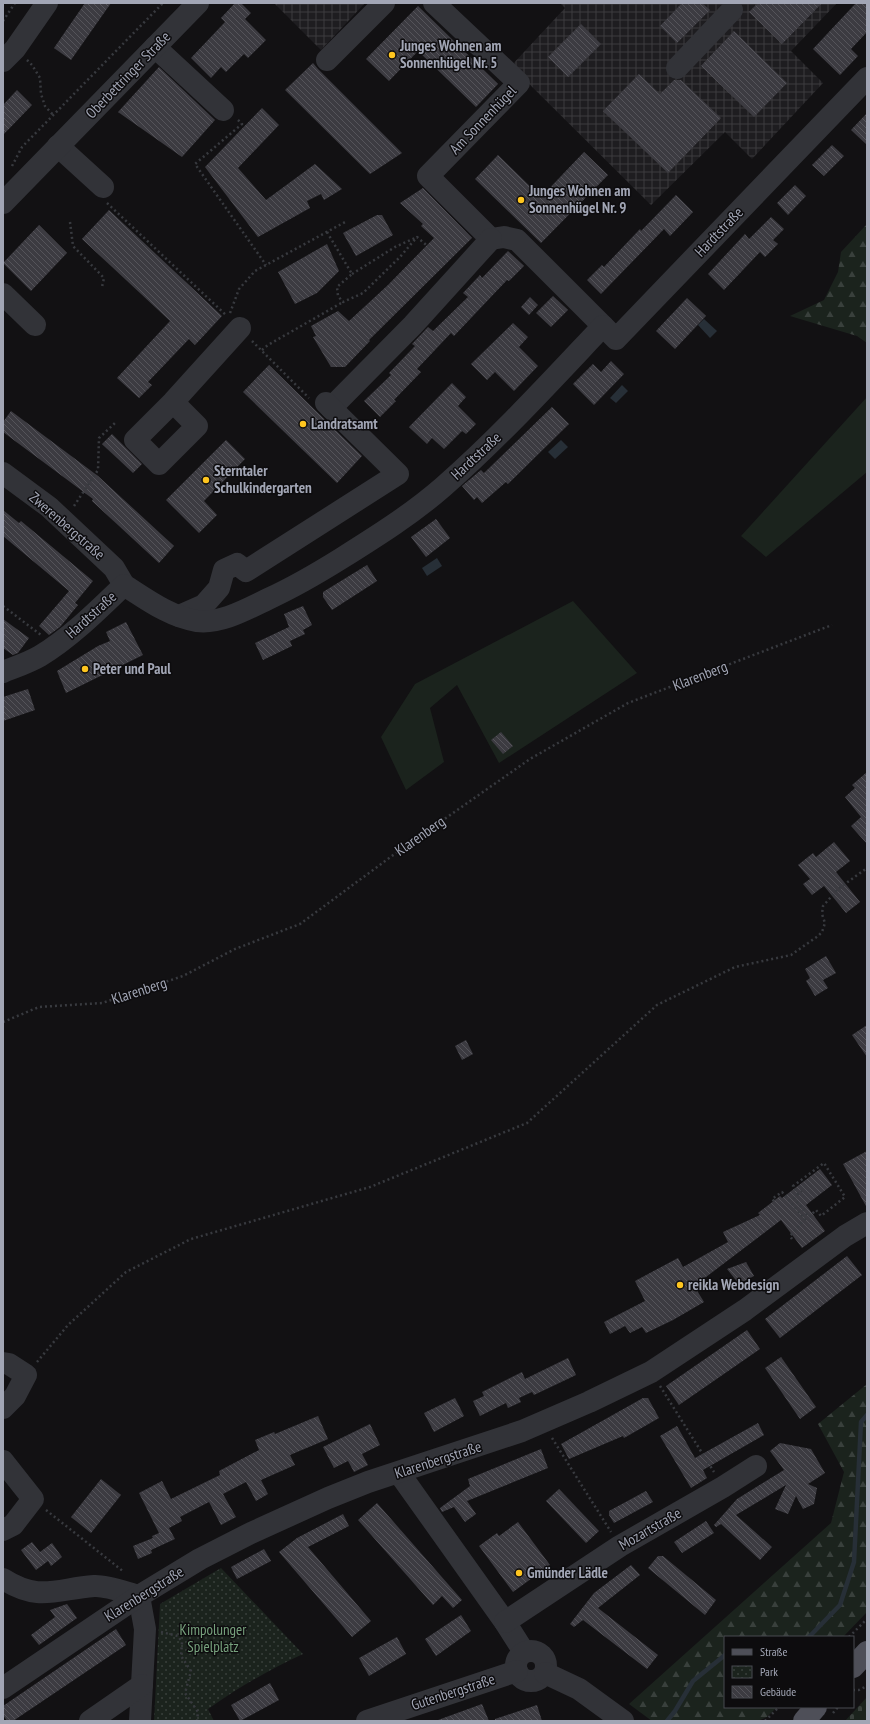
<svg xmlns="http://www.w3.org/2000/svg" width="870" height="1724" font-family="'PT Sans Narrow',sans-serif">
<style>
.industrial{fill:url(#industrial-grid)}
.grass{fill:#1b231d}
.forest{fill:url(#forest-firs)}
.cemetery{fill:url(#cemetery-stones)}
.park{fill:url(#park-dots)}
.water{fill:#272f37}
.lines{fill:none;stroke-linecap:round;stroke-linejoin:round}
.stream{stroke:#272f37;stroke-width:4.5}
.building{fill:url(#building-back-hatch)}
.path{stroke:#383a3f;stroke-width:2.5;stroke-dasharray:2 3;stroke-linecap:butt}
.minor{stroke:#323338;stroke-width:22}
.major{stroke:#4e4f58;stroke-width:22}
.poi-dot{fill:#fec51f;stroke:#0d0c0e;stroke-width:1.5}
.labels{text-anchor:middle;stroke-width:3;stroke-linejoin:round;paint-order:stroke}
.poi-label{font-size:15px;font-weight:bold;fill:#a2a6b5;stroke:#0d0c0e;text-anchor:start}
.street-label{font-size:15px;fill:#a2a6b5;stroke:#0d0c0e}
.park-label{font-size:15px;fill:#77a17d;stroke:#0d0c0e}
</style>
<defs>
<pattern id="industrial-grid" width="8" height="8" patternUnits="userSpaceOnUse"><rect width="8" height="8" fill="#1e1d20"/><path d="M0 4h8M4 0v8" fill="none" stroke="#3c3b3e"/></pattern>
<pattern id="forest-firs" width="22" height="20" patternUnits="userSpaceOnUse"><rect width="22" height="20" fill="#1b231d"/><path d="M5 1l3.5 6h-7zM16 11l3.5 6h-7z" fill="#39403c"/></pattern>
<pattern id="cemetery-stones" width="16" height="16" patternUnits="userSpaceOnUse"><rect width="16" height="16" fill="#1b231d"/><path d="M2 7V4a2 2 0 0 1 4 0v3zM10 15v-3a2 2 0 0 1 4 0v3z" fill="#39403c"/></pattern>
<pattern id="park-dots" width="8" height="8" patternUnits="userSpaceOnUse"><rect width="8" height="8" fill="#1b231d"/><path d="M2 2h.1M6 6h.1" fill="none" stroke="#39403c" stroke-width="1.8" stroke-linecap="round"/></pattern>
<pattern id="building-back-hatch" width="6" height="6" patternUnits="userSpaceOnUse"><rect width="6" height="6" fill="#3c3b41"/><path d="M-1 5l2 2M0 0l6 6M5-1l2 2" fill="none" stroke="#55545a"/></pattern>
</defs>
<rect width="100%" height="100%" fill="#121113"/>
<!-- industrial -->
<g class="industrial">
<path d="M 274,3 L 365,3 L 321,50 Z"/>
<path d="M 560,3 L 837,3 L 791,51 L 823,83 L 752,159 L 725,132 L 651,205 L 511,66 L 565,8 Z"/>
</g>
<!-- grass -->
<g class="grass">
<path d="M 867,397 L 867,472 L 766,557 L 741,536 Z"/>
<path d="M 573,601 L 637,673 L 499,763 L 457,685 L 430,708 L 444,762 L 406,790 L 381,737 L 415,684 Z"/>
</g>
<!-- forest -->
<g class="forest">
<path d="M 867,224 L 867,343 L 857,336 L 790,316 L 824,300 L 838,272 L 841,252 Z"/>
<path d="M 867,1384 L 867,1612 L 843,1637 L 725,1637 L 725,1707 L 777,1707 L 767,1717 L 758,1721 L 652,1721 L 629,1704 L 831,1523 L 844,1472 L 818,1424 Z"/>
</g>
<!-- cemetery -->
<path class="cemetery" d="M 867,1697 L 867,1721 L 845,1721 Z"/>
<!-- park -->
<path class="park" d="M 221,1568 L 303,1654 C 269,1670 239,1687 208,1709 L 214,1721 L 154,1721 L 160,1604 Z"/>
<!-- water -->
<g class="water">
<path d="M 704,319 L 717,331 L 710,338 L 698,325 Z"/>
<path d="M 622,385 L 628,391 L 616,403 L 610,398 Z"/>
<path d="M 561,440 L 568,447 L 555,459 L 548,452 Z"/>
<path d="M 437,558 L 442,566 L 427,576 L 422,568 Z"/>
</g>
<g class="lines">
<!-- stream -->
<g class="stream">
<path d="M 809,1637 L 840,1605 L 854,1562 L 861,1422 L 867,1415"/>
<path d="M 667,1721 L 675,1711 L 693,1681 L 725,1655"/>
</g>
</g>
<!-- building -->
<g class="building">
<path d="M 85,3 L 111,3 L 71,60 L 54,48 Z"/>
<path d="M 235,3 L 241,3 L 251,13 L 245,19 L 266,40 L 248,58 L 244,54 L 226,72 L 221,67 L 211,78 L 191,58 L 225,22 L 221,18 Z"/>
<path d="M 682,3 L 702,3 L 710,10 L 677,43 L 660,26 Z"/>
<path d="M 758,3 L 822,3 L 782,44 L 749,12 Z"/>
<path d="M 856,3 L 867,3 L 867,32 L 851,49 L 858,56 L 840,75 L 813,49 Z"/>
<path d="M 418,6 L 498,84 L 476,107 L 418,51 L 389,81 L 366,59 Z"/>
<path d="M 581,24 L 601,44 L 568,77 L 548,57 Z"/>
<path d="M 734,31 L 787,83 L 754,117 L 701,66 Z"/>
<path d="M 313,63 L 318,69 L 402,153 L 370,174 L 285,90 Z"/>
<path d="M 159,67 L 215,120 L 182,157 L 118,112 Z"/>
<path d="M 639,74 L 660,94 L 674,80 L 681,80 L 721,118 L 668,173 L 603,111 Z"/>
<path d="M 17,90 L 32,105 L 3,135 L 3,105 Z"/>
<path d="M 262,108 L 279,125 L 238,168 L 266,200 L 315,164 L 342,189 L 324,200 L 321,194 L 307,201 L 310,208 L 258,237 L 205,167 Z"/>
<path d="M 867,113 L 867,145 L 851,130 Z"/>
<path d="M 832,145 L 844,156 L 824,176 L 812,165 Z"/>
<path d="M 584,152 L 608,175 L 541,243 L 475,179 L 498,155 L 541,197 Z"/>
<path d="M 795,185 L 806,196 L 788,215 L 777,203 Z"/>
<path d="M 423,188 L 472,238 L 369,340 L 370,341 L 345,367 L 331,367 L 313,337 L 316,336 L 311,326 L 338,311 L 349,321 L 388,285 L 434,238 L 421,226 L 423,224 L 400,203 Z"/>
<path d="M 676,195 L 693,212 L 670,236 L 664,229 L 601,294 L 587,280 L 602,265 L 604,267 L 640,229 L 641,231 Z"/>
<path d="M 109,210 L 222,316 L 195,345 L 189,339 L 148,382 L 152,385 L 139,398 L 117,378 L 170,321 L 82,239 Z"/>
<path d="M 377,215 L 382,215 L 393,235 L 356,256 L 343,233 Z"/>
<path d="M 771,217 L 784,229 L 773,240 L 778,244 L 765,257 L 760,252 L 724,290 L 708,274 L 745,234 L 749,239 Z"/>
<path d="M 39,225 L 67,253 L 31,291 L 3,263 Z"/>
<path d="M 327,244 L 339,271 L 317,293 L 295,304 L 278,272 Z"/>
<path d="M 508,251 L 524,266 L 509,281 L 507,280 L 454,336 L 451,333 L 417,369 L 421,372 L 394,400 L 396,401 L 380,417 L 364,401 L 391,375 L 389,373 L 415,346 L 412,344 L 428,327 L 433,331 L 468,297 L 463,293 L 480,275 L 482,278 Z"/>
<path d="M 553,296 L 568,310 L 551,327 L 536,313 Z"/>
<path d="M 530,297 L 538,305 L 529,315 L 521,307 Z"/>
<path d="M 687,298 L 706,316 L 675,349 L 656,331 Z"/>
<path d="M 513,323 L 528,337 L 519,347 L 538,366 L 514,391 L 495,372 L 487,380 L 471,364 Z"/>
<path d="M 611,361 L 624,374 L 594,405 L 573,384 L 593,364 L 601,372 Z"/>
<path d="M 269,365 L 362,456 L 337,483 L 243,392 Z"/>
<path d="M 452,383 L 466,397 L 458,406 L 476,424 L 466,434 L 462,431 L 444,449 L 432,438 L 427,444 L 409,427 Z"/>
<path d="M 552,407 L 569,424 L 508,484 L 506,482 L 482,503 L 477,497 L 474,500 L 462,486 L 481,470 L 484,473 Z"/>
<path d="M 11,411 L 98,476 L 174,546 L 159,563 L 92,501 L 93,499 L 3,432 L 3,422 Z"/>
<path d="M 112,434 L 142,464 L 133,473 L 102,444 Z"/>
<path d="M 226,440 L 245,459 L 204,501 L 217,515 L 199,533 L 166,500 Z"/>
<path d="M 3,510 L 19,523 L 21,521 L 93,581 L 75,603 L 78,605 L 60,627 L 49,635 L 39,626 L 69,591 L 3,536 Z"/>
<path d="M 436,519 L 450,538 L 426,557 L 411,537 Z"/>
<path d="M 367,565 L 377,581 L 332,610 L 323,597 L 323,592 Z"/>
<path d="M 303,606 L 312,625 L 303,630 L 305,634 L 290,641 L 292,646 L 263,660 L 255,643 L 289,627 L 284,614 Z"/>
<path d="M 3,619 L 29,638 L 18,653 L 13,655 L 3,648 Z"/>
<path d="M 126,622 L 143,655 L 66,693 L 57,671 L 98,646 L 110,641 L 106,632 Z"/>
<path d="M 28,689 L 35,710 L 3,721 L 3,697 Z"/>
<path d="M 501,732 L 513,746 L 503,754 L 491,740 Z"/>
<path d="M 867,772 L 867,844 L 851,826 L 861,817 L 845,797 L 855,788 L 852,785 Z"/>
<path d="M 834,842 L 850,861 L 836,872 L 860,902 L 846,913 L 824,886 L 812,895 L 803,884 L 810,879 L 798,865 L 813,853 L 816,857 Z"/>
<path d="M 826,956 L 836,973 L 823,980 L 828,988 L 815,996 L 806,981 L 810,978 L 805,969 Z"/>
<path d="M 867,1025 L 867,1057 L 852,1035 Z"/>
<path d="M 466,1040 L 473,1054 L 462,1060 L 455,1046 Z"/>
<path d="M 867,1151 L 867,1208 L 843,1164 Z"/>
<path d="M 820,1169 L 832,1185 L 806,1205 L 825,1231 L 802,1248 L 781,1220 L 706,1277 L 693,1284 L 704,1302 L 673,1320 L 646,1333 L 642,1327 L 630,1333 L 625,1326 L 610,1334 L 604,1322 L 645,1301 L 635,1281 L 678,1258 L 683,1267 L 728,1242 L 723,1232 L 760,1215 L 758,1213 L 780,1196 L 782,1198 Z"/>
<path d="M 847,1256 L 862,1275 L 780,1338 L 765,1319 Z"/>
<path d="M 746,1262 L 754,1276 L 739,1284 L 727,1269 Z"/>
<path d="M 747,1330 L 760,1349 L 679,1405 L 666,1386 Z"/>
<path d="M 781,1357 L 816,1407 L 800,1419 L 765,1368 Z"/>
<path d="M 568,1358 L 576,1375 L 534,1395 L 532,1392 L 519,1398 L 521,1402 L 508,1408 L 506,1403 L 480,1416 L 473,1401 L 484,1396 L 482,1392 L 522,1372 L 525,1379 Z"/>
<path d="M 455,1398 L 464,1416 L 434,1432 L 424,1413 Z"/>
<path d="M 643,1398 L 648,1398 L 659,1418 L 624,1438 L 623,1436 L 569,1459 L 561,1444 Z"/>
<path d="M 318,1416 L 328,1439 L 290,1455 L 295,1465 L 261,1480 L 268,1494 L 256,1501 L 246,1482 L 223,1494 L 236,1517 L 221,1525 L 209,1502 L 180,1517 L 182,1521 L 169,1528 L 175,1539 L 151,1550 L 152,1553 L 138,1559 L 133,1546 L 153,1538 L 152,1536 L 159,1533 L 139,1493 L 162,1481 L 171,1499 L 220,1475 L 219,1471 L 259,1450 L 255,1440 L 274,1432 L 275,1434 Z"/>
<path d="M 758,1423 L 764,1435 L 703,1470 L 707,1478 L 691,1488 L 660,1436 L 677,1426 L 695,1458 Z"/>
<path d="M 370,1424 L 380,1445 L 362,1454 L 368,1465 L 354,1472 L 348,1461 L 334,1468 L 323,1447 Z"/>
<path d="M 780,1443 L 811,1449 L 825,1473 L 808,1484 L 817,1488 L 814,1504 L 803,1509 L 796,1496 L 788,1514 L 775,1509 L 786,1485 L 736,1515 L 772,1547 L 760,1560 L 721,1524 L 716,1527 L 714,1525 L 737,1499 L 784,1470 L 770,1451 Z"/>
<path d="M 541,1449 L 548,1468 L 467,1501 L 476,1514 L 465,1522 L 454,1507 L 442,1512 L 440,1508 L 470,1486 L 468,1479 Z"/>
<path d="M 101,1479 L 121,1495 L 91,1533 L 71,1517 Z"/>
<path d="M 559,1489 L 599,1531 L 586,1543 L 546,1501 Z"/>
<path d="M 646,1491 L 653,1502 L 614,1523 L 609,1515 L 609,1511 Z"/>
<path d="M 377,1503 L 462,1600 L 453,1608 L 442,1596 L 433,1605 L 358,1520 Z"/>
<path d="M 343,1514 L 349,1526 L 308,1547 L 371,1621 L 352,1637 L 279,1552 L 297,1538 Z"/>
<path d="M 706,1521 L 714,1533 L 682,1553 L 674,1542 Z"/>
<path d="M 518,1522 L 550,1565 L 513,1592 L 479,1546 L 497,1533 L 499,1536 Z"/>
<path d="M 32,1542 L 40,1552 L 52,1543 L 62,1557 L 51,1566 L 48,1561 L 36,1570 L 21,1550 Z"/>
<path d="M 264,1549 L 271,1561 L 237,1579 L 231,1567 Z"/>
<path d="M 658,1556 L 663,1556 L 716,1600 L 705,1615 L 648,1568 Z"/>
<path d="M 631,1565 L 640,1575 L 598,1608 L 658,1655 L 647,1669 L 583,1620 L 574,1627 L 570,1624 L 594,1593 Z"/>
<path d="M 67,1604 L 77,1618 L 39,1645 L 31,1635 L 55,1617 L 50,1610 Z"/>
<path d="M 461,1615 L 471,1631 L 436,1656 L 425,1639 Z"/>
<path d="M 116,1629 L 126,1645 L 13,1721 L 7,1721 L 3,1715 L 3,1706 Z"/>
<path d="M 397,1637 L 406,1654 L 369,1676 L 359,1658 Z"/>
<path d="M 270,1683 L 279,1700 L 240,1721 L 231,1705 Z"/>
<path d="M 482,1704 L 489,1721 L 438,1721 L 438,1720 Z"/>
<path d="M 537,1705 L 542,1721 L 495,1721 L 495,1719 Z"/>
</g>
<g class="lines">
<!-- path -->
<g class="path">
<path d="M 3,21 L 15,3"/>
<path d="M 27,60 L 32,65 L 40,78 L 41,94 L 45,106 L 54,116"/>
<path d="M 238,120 L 242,124 L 195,164 L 266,265"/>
<path d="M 12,166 L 22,147 L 163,3"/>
<path d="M 107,203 L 227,316"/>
<path d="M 70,222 L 73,246 L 104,278 L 102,287"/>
<path d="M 327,232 L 352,274 L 337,287 L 338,296 L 343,302 L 363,293 L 400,257 L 417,237 L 447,263"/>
<path d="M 352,274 L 395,247 L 415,238"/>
<path d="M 230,313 L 239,289 L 255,271 L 347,221"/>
<path d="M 252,341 L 309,398"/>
<path d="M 262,350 L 268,345 L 343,302"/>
<path d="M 74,506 L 98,470 L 99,438 L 115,423"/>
<path d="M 3,606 L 41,635"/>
<path d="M 3,1022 L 39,1007 L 102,1003 L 183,976 L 235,949 L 300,924 L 396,853 L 530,759 L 628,703 L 832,625"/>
<path d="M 798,1194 L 794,1198 L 809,1217 L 816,1210 L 821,1216 L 845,1197 L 824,1163 L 793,1186 L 798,1194 L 802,1191"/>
<path d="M 774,1201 L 772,1199 L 782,1192 L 805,1219 L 790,1236 L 792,1239"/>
<path d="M 37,1362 L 68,1325 L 126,1272 L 191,1239 L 370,1187 L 527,1123 L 657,1005 L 735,967 L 791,955 L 818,936 L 822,932 L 825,923 L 822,914 L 823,906 L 838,889 L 867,868"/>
<path d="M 660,1386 L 714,1472"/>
<path d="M 552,1438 L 611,1532"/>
<path d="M 46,1510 L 124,1572"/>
<path d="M 161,1632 L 178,1636 L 182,1642 L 181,1656 L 191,1671 L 185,1693 L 198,1712 L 197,1721"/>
<path d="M 849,1637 L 867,1619"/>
<path d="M 853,1690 L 859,1690 L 867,1686"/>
<path d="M 833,1713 L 838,1707"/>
<path d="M 765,1721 L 779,1707"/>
</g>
<!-- minor -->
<g class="minor">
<path d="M 434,3 L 519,83 L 428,176 L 491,239 L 504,237 L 517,240 L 603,326"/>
<path d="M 155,47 L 223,110"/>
<path d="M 327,60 L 384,3"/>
<path d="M 3,61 L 15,49 L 47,3"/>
<path d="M 677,68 L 732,10"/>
<path d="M 58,146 L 103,187"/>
<path d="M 3,203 L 198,3"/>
<path d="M 3,294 L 35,325"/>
<path d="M 173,402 L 197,426 L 159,464 L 135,440 L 173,402 L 240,328"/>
<path d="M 331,408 L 413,325 L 491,239"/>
<path d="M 3,473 L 49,507 L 114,568 L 124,585"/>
<path d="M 179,616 L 204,605 L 219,588 L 224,570 L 237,564 L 246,571 L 398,474 L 326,403"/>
<path d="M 3,672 C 15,667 28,663 40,656 C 71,637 98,610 124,585 C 146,599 170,617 197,621 C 221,624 247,609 268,599 C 294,587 318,573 342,558 C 377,536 412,514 443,487 C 500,437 551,381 603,326 L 616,339 L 867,78"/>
<path d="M 3,1363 L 9,1364 L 26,1375 L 15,1396 L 3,1408"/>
<path d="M 3,1461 L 33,1499 L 13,1525 L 3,1530"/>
<path d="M 399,1473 L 505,1622 L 524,1652"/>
<path d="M 3,1579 C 39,1602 56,1589 94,1586 C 106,1585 127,1593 139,1596 L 145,1629 L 140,1721"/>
<path d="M 505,1622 L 620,1546 L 723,1487 L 756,1466"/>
<circle cx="531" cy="1666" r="15"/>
<path d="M 545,1673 L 579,1689 L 623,1721"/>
<path d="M 3,1688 L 139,1596 L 200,1559 L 251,1533 L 328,1498 L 368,1482 L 522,1431 L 589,1402 L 651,1372 L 745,1310 L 845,1236 L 867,1223"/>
<path d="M 90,1721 L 142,1685"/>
<path d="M 367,1721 L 517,1671"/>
</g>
<!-- major -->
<g class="major">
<path d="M 853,1667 L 867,1652"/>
<path d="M 804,1721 L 816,1707"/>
</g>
</g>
<!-- markers -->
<g class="poi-dot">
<circle cx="392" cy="55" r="4"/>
<circle cx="521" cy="200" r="4"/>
<circle cx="303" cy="424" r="4"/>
<circle cx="206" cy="480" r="4"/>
<circle cx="85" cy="669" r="4"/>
<circle cx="680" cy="1285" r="4"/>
<circle cx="519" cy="1573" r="4"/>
</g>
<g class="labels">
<!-- poi labels -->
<g class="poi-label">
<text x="400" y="51">Junges Wohnen am<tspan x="400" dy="17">Sonnenhügel Nr. 5</tspan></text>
<text x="529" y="196">Junges Wohnen am<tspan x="529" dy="17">Sonnenhügel Nr. 9</tspan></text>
<text x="311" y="429">Landratsamt</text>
<text x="214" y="476">Sterntaler<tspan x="214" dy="17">Schulkindergarten</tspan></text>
<text x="93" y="674">Peter und Paul</text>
<text x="688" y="1290">reikla Webdesign</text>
<text x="527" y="1578">Gmünder Lädle</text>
</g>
<!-- street labels -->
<g class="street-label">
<text transform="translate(128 75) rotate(-46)" y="5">Oberbettringer Straße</text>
<text transform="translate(483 120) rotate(-46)" y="5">Am Sonnenhügel</text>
<text transform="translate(719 232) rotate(-46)" y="5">Hardtstraße</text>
<text transform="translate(476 456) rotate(-43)" y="5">Hardtstraße</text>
<text transform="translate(67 526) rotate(41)" y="5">Zwerenbergstraße</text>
<text transform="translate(91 615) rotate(-42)" y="5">Hardtstraße</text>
<text transform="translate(700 676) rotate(-21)" y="5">Klarenberg</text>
<text transform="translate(420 836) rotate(-35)" y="5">Klarenberg</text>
<text transform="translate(139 991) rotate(-18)" y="5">Klarenberg</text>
<text transform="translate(438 1460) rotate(-18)" y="5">Klarenbergstraße</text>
<text transform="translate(650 1529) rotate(-30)" y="5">Mozartstraße</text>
<text transform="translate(144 1594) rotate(-32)" y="5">Klarenbergstraße</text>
<text transform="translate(453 1692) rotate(-18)" y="5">Gutenbergstraße</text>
</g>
<!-- park labels -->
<g class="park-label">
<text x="213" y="1635">Kimpolunger<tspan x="213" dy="17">Spielplatz</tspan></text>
</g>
</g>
<!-- border -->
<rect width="870" height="1724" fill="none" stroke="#a2a6b5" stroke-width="8"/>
<!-- legend -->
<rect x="724" y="1636" width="130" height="72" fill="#0d0c0e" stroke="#494a51"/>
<rect x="732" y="1649" width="20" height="6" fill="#4e4f58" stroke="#494a51"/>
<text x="760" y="1656" font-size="12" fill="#a2a6b5">Straße</text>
<rect x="732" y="1666" width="20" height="12" fill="url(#park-dots)" stroke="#494a51"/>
<text x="760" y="1676" font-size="12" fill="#a2a6b5">Park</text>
<rect x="732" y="1686" width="20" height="12" fill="url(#building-back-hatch)" stroke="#494a51"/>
<text x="760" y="1696" font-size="12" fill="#a2a6b5">Gebäude</text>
</svg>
